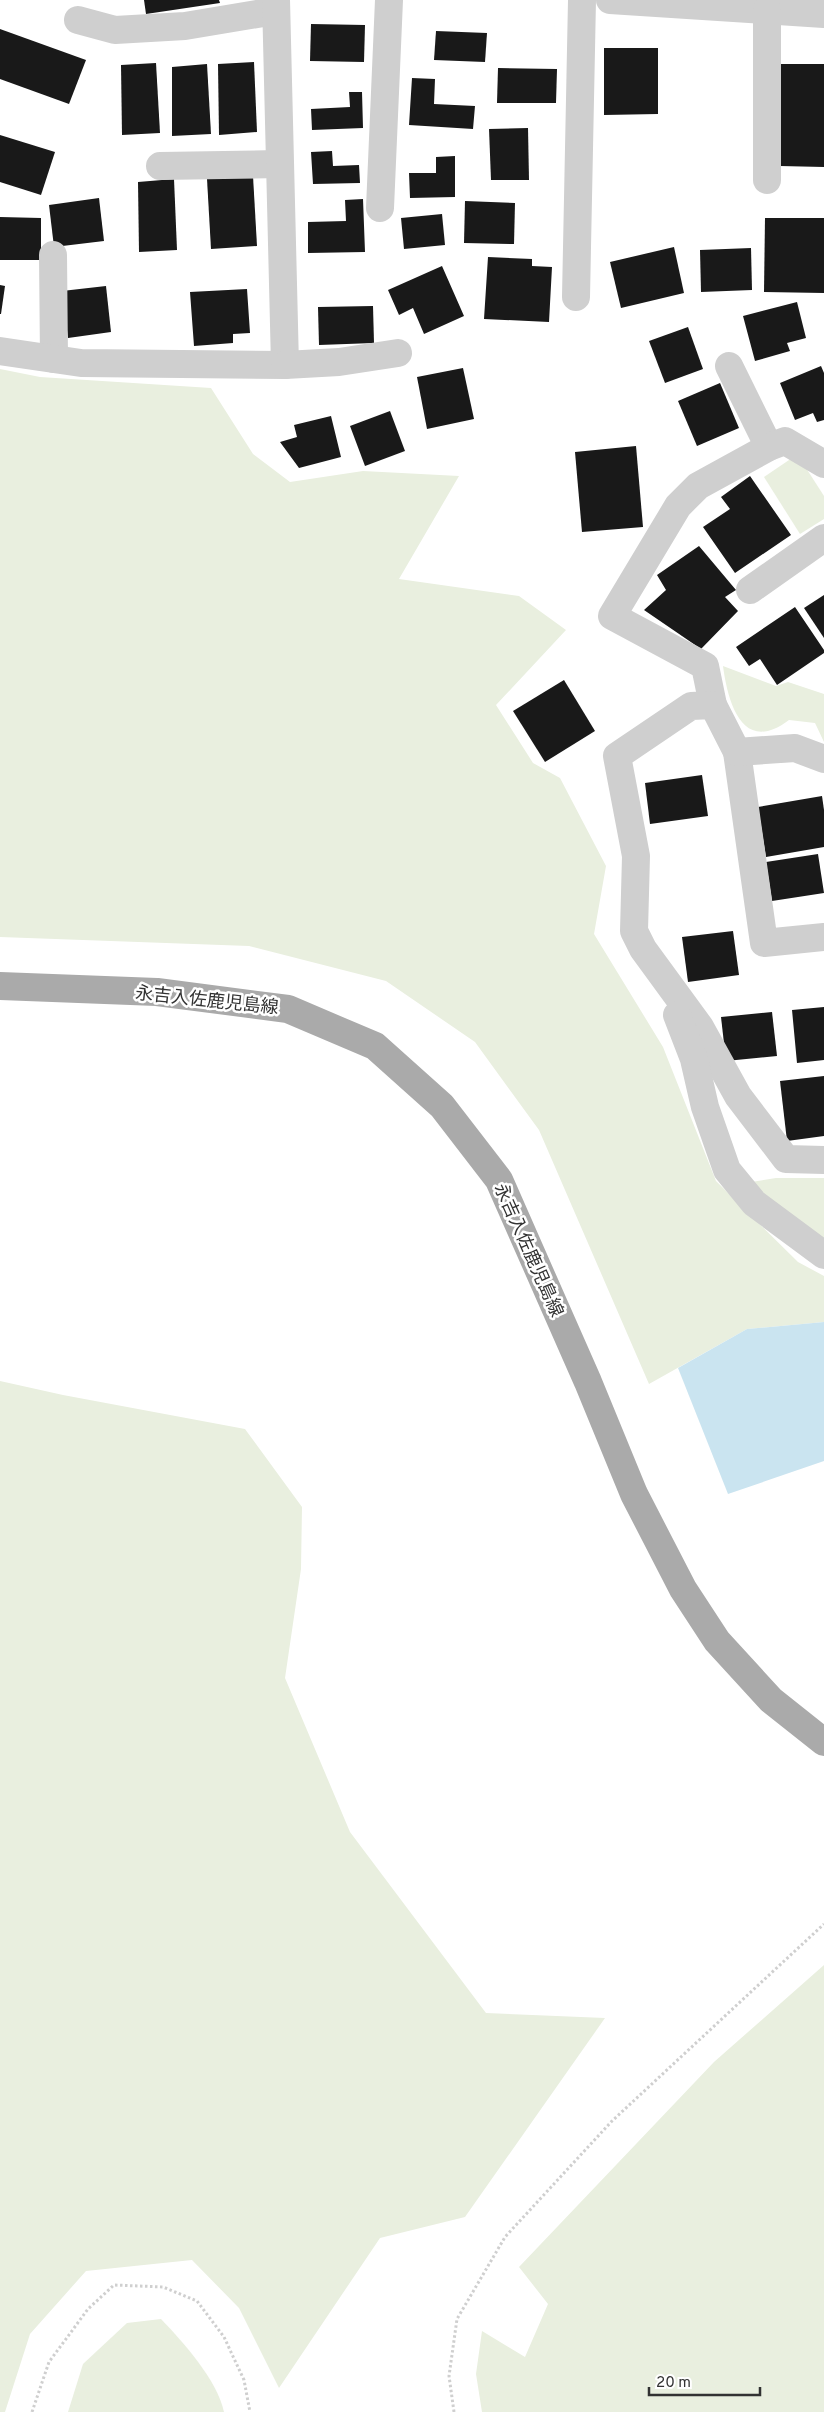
<svg xmlns="http://www.w3.org/2000/svg" width="824" height="2412" font-family="Overpass,'Noto Sans JP',sans-serif">
<style>
.green{fill:#e9efdf}
.water{fill:#cae4f0}
.building{fill:#191919}
.lines{fill:none;stroke-linecap:round;stroke-linejoin:round}
.path{stroke:#cfcfcf;stroke-width:3;stroke-dasharray:2.5 2.5;stroke-linecap:butt}
.minor{stroke:#cfcfcf;stroke-width:28}
.major{stroke:#aaa;stroke-width:28}
.labels{text-anchor:middle;stroke-width:5;stroke-linejoin:round;paint-order:stroke}
.street-label{font-size:18px;fill:#323232;stroke:#fff}
</style>
<rect width="100%" height="100%" fill="#fff"/>
<!-- green -->
<g class="green">
<path d="M 0,369 L 40,377 L 211,388 L 253,454 L 290,482 L 363,471 L 459,476 L 399,579 L 519,596 L 566,630 L 496,705 L 533,763 L 560,778 L 606,866 L 594,934 L 663,1047 L 716,1181 L 798,1262 L 824,1276 L 824,1322 L 747,1329 L 649,1384 L 539,1130 L 475,1042 L 386,981 L 249,946 L 0,937 Z"/>
<path d="M 792,458 L 806,468 L 824,496 L 824,519 L 800,534 L 764,477 Z"/>
<path d="M 723,666 L 776,686 L 788,682 L 824,694 L 824,742 L 815,723 L 789,720 C 743,755 728,704 723,666 Z"/>
<path d="M 776,1178 L 824,1178 L 824,1242 L 745,1183 Z"/>
<path d="M 0,1381 L 63,1395 L 245,1429 L 302,1507 L 301,1569 L 285,1678 L 350,1832 L 486,2013 L 605,2018 L 465,2217 L 380,2238 L 279,2388 L 239,2308 L 192,2260 L 86,2271 L 30,2334 L 5,2412 L 0,2412 Z"/>
<path d="M 824,1965 L 824,2412 L 482,2412 L 476,2374 L 482,2331 L 525,2357 L 548,2304 L 519,2267 L 714,2062 Z"/>
<path d="M 161,2319 C 184,2343 217,2380 224,2412 L 68,2412 L 83,2364 L 127,2323 Z"/>
</g>
<!-- water -->
<path class="water" d="M 824,1322 L 824,1461 L 728,1494 L 678,1368 L 747,1329 Z"/>
<!-- building -->
<g class="building">
<path d="M 144,0 L 219,0 L 220,3 L 146,14 Z"/>
<path d="M 311,24 L 365,25 L 364,62 L 310,61 Z"/>
<path d="M 0,29 L 86,60 L 69,104 L 0,79 Z"/>
<path d="M 436,31 L 487,33 L 485,62 L 434,60 Z"/>
<path d="M 604,48 L 658,48 L 658,114 L 604,115 Z"/>
<path d="M 254,62 L 257,132 L 219,135 L 218,64 Z"/>
<path d="M 156,63 L 160,133 L 122,135 L 121,65 Z"/>
<path d="M 207,64 L 211,134 L 172,136 L 172,67 Z"/>
<path d="M 781,64 L 824,64 L 824,167 L 780,166 Z"/>
<path d="M 498,68 L 557,69 L 556,103 L 497,103 Z"/>
<path d="M 412,78 L 435,79 L 434,104 L 475,106 L 473,129 L 409,125 Z"/>
<path d="M 349,92 L 362,92 L 363,128 L 312,130 L 311,109 L 350,107 Z"/>
<path d="M 528,128 L 529,180 L 491,180 L 489,129 Z"/>
<path d="M 0,135 L 55,152 L 41,195 L 0,182 Z"/>
<path d="M 332,151 L 333,166 L 359,165 L 360,183 L 313,184 L 311,152 Z"/>
<path d="M 455,156 L 455,197 L 410,198 L 409,173 L 436,173 L 436,157 Z"/>
<path d="M 253,176 L 257,246 L 211,249 L 207,179 Z"/>
<path d="M 174,179 L 177,250 L 139,252 L 138,182 Z"/>
<path d="M 99,198 L 104,241 L 54,247 L 49,205 Z"/>
<path d="M 363,199 L 365,252 L 308,253 L 308,222 L 346,221 L 345,200 Z"/>
<path d="M 465,201 L 515,203 L 514,244 L 464,243 Z"/>
<path d="M 442,214 L 445,245 L 404,249 L 401,218 Z"/>
<path d="M 0,217 L 41,218 L 41,260 L 0,260 Z"/>
<path d="M 765,218 L 824,218 L 824,293 L 764,292 Z"/>
<path d="M 674,247 L 684,293 L 621,308 L 610,262 Z"/>
<path d="M 751,248 L 752,290 L 701,292 L 700,250 Z"/>
<path d="M 488,257 L 532,259 L 532,266 L 552,267 L 549,322 L 484,319 Z"/>
<path d="M 442,266 L 464,316 L 424,334 L 413,308 L 399,315 L 388,290 Z"/>
<path d="M 0,285 L 5,286 L 1,314 L 0,314 Z"/>
<path d="M 106,286 L 111,332 L 68,338 L 62,291 Z"/>
<path d="M 247,289 L 250,333 L 233,334 L 233,343 L 194,346 L 190,292 Z"/>
<path d="M 797,302 L 806,338 L 787,343 L 790,351 L 755,361 L 743,316 Z"/>
<path d="M 373,306 L 374,343 L 319,345 L 318,307 Z"/>
<path d="M 688,327 L 703,369 L 665,383 L 649,341 Z"/>
<path d="M 821,366 L 824,373 L 824,420 L 817,422 L 813,413 L 795,420 L 780,383 Z"/>
<path d="M 463,368 L 474,419 L 427,429 L 417,377 Z"/>
<path d="M 720,383 L 739,428 L 697,446 L 678,401 Z"/>
<path d="M 390,411 L 405,451 L 365,466 L 350,426 Z"/>
<path d="M 331,416 L 341,457 L 299,468 L 280,442 L 297,437 L 294,425 Z"/>
<path d="M 636,446 L 643,527 L 582,532 L 575,452 Z"/>
<path d="M 750,476 L 791,535 L 735,573 L 703,527 L 730,509 L 721,497 Z"/>
<path d="M 699,546 L 736,590 L 725,597 L 738,611 L 701,649 L 644,610 L 666,590 L 657,575 Z"/>
<path d="M 824,595 L 824,638 L 804,608 Z"/>
<path d="M 795,607 L 824,650 L 824,653 L 777,685 L 760,659 L 749,666 L 736,647 Z"/>
<path d="M 564,680 L 595,731 L 545,762 L 513,711 Z"/>
<path d="M 702,775 L 708,816 L 650,824 L 645,783 Z"/>
<path d="M 822,796 L 824,810 L 824,847 L 766,857 L 758,807 Z"/>
<path d="M 818,854 L 824,893 L 772,901 L 766,862 Z"/>
<path d="M 733,931 L 739,975 L 688,982 L 682,937 Z"/>
<path d="M 824,1007 L 824,1060 L 797,1063 L 792,1010 Z"/>
<path d="M 772,1012 L 777,1056 L 726,1061 L 721,1017 Z"/>
<path d="M 824,1076 L 824,1136 L 787,1141 L 780,1081 Z"/>
</g>
<g class="lines">
<!-- path -->
<g class="path">
<path d="M 32,2412 L 49,2362 L 88,2309 L 114,2285 L 163,2287 L 197,2301 L 224,2337 L 244,2380 L 250,2412"/>
<path d="M 454,2412 L 449,2376 L 457,2319 L 505,2237 L 612,2121 L 824,1924"/>
</g>
<!-- minor -->
<g class="minor">
<path d="M 610,0 L 824,14"/>
<path d="M 78,20 L 115,30 L 185,26 L 275,11"/>
<path d="M 160,166 L 279,164"/>
<path d="M 767,180 L 767,10"/>
<path d="M 380,208 L 389,0"/>
<path d="M 53,255 L 54,359"/>
<path d="M 576,297 L 582,0"/>
<path d="M 0,351 L 81,363 L 285,365 L 276,0"/>
<path d="M 285,365 L 339,362 L 398,353"/>
<path d="M 729,366 L 769,447"/>
<path d="M 750,590 L 824,538"/>
<path d="M 713,705 L 705,666 L 612,616 L 678,506 L 698,486 L 769,447 L 785,441 L 824,464"/>
<path d="M 737,752 L 764,943 L 824,937"/>
<path d="M 824,759 L 795,748 L 737,752 L 713,705 L 691,706 L 617,756 L 636,856 L 634,931 L 643,949 L 700,1027 L 738,1096 L 786,1159 L 824,1160"/>
<path d="M 677,1015 L 694,1059 L 705,1107 L 727,1170 L 754,1203 L 824,1255"/>
</g>
<!-- major -->
<path class="major" d="M 0,986 L 157,992 L 288,1009 L 375,1046 L 442,1106 L 499,1180 L 588,1382 L 634,1494 L 683,1589 L 717,1641 L 771,1700 L 824,1742"/>
</g>
<g class="labels">
<!-- street labels -->
<g class="street-label">
<text transform="translate(207 1000) rotate(6)" y="6">永吉入佐鹿児島線</text>
<text transform="translate(529 1250) rotate(66)" y="6">永吉入佐鹿児島線</text>
</g>
</g>
<!-- scale -->
<path d="M649 2387v8h111v-8" fill="none" stroke="#323232" stroke-width="2.5"/>
<text x="656" y="2387" font-size="15" fill="#323232" stroke="#ffffff" stroke-width="4" paint-order="stroke">20 m</text>
</svg>
